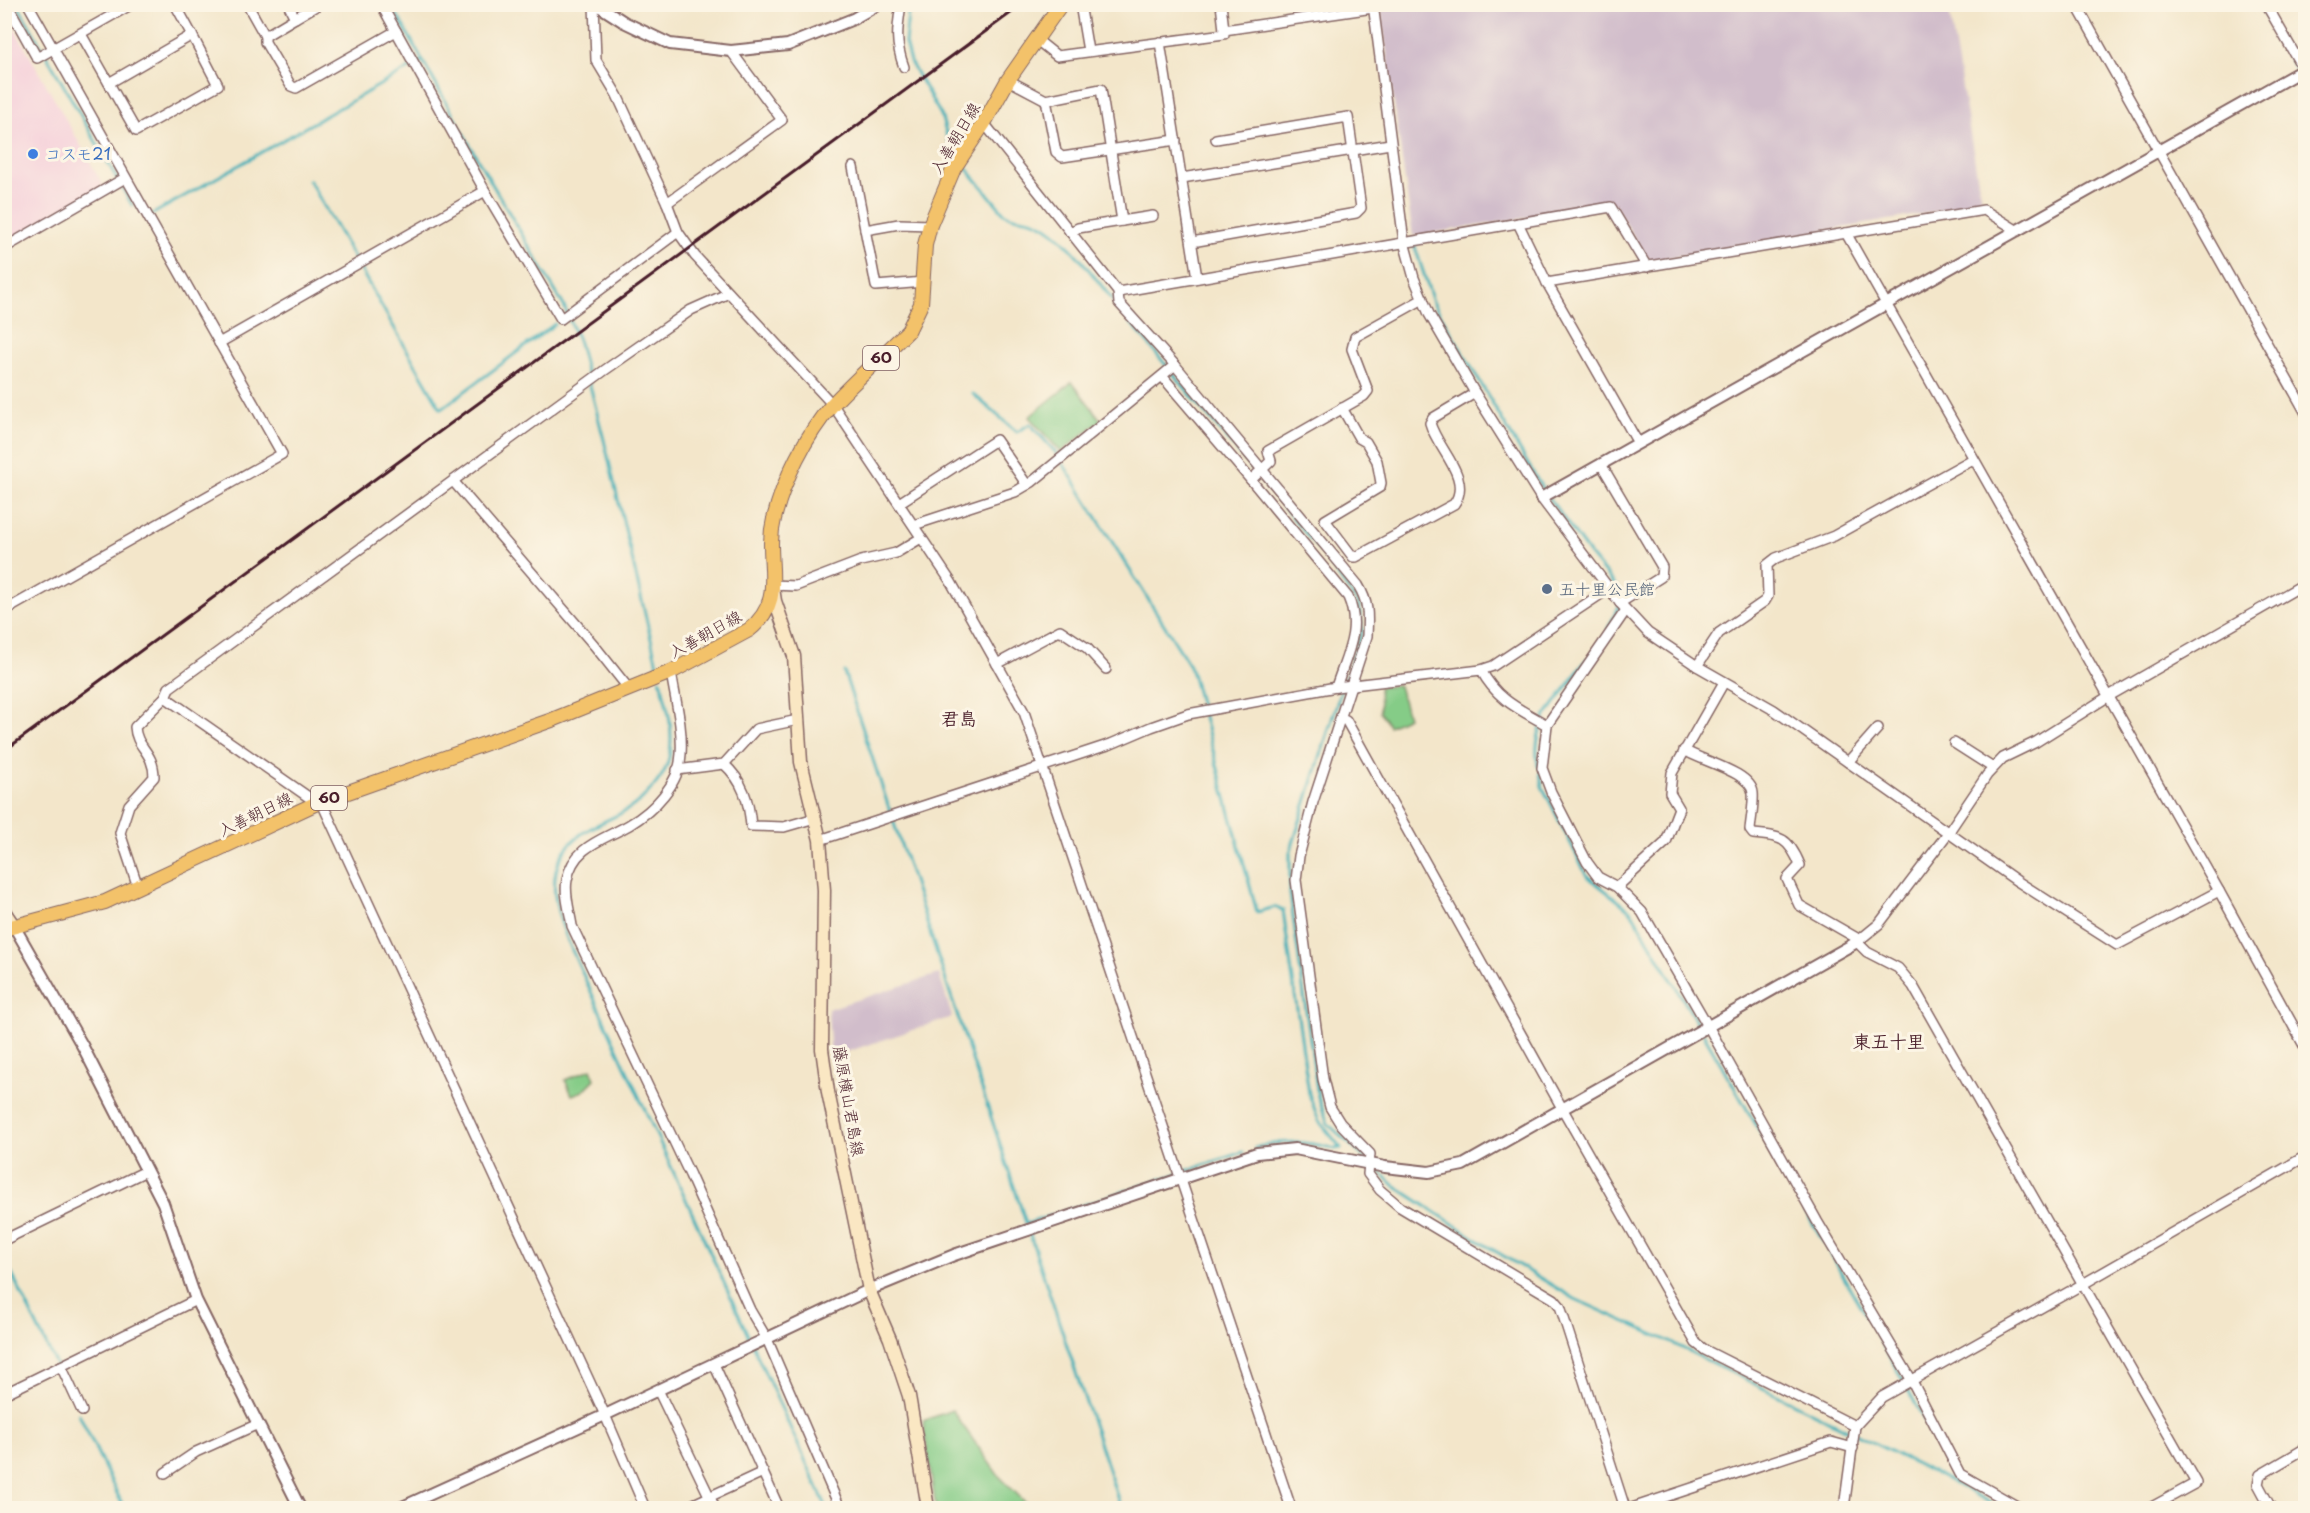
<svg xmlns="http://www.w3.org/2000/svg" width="2310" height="1513" font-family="'Playpen Sans','Klee One',sans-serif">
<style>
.built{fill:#f5cfda}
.industrial{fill:#d1bdcb}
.green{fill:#85cc87;stroke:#687659;stroke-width:1.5}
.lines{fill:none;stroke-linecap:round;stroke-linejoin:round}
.stream{stroke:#3eafb8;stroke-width:3}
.minor-casing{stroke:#856563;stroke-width:12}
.tertiary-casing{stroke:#856563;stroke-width:14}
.secondary-casing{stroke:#856563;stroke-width:15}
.primary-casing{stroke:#856563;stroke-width:16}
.minor{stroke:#fff;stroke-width:9}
.tertiary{stroke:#fff;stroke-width:10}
.secondary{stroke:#fae7c3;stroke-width:12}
.primary{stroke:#f3c26a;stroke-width:14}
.rail{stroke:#4a1f2b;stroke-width:3}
.shop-dot{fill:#3f7fe0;stroke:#fcf5e5;stroke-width:2}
.service-dot{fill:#5c6f8a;stroke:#fcf5e5;stroke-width:2}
.labels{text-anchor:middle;stroke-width:6;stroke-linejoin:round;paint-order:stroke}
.shield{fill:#fcf5e5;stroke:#7f5f63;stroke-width:1.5}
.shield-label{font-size:15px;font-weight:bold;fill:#4a1f2b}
.street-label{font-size:16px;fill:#4a1f2b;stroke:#fcf5e5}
.shop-label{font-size:16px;fill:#366cbe;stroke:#fcf5e5;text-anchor:start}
.service-label{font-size:16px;fill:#4e5e75;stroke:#fcf5e5;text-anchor:start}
.neighbourhood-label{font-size:18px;font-weight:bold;fill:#4a1f2b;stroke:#fcf5e5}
</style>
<rect width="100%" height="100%" fill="#fcf5e5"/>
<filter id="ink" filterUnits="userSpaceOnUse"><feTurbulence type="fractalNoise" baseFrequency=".0167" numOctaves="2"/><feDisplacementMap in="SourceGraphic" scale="12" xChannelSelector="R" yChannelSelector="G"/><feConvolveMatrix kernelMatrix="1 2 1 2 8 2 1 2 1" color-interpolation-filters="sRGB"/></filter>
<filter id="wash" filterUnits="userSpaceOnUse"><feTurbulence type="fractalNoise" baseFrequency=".008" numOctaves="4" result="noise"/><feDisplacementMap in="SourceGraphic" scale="24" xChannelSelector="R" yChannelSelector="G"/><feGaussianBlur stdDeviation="1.35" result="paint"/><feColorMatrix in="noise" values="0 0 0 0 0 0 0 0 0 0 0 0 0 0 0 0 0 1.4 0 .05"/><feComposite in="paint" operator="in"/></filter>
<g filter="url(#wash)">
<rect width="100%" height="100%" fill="#f3e6ca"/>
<!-- built -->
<path class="built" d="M 4,10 L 103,185 L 5,242 L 4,242 Z"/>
<!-- industrial -->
<g class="industrial">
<path d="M 1380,5 L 1948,5 L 1982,204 L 1649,261 L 1614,204 L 1413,236 Z"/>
<path d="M 939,974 L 952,1017 L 831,1057 L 828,1009 Z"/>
</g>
<!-- green -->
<g class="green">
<path d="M 1072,382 L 1101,420 L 1061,452 L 1029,417 Z"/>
<path d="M 1399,686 L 1408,717 L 1389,726 L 1380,712 L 1379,687 Z"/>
<path d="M 591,1069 L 595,1079 L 583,1091 L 572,1095 L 565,1080 Z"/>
<path d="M 952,1410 L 998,1475 L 1031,1508 L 936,1508 L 923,1421 Z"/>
</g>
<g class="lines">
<!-- stream -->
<g class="stream">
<path d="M 17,4 L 132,205"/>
<path d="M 391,4 L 481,165 L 564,306 L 579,343 L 604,440 L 659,673"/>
<path d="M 909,4 L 905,43 L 910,62 L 941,115 L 949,143 L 956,155"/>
<path d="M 2259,4 L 2306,87"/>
<path d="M 962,163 L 1004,213 C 1015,220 1028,217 1039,223 C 1066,235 1096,280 1116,304"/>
<path d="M 309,180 L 441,409 L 555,324"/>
<path d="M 151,215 L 422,61"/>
<path d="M 1414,244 L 1433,302 L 1545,493"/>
<path d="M 1131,323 L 1322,553 L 1359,605 L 1362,631 L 1339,697 L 1290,853 L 1290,894 L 1318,1097 L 1328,1124 L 1367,1160"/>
<path d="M 973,394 L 1017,432 L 1030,424 L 1057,454 L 1190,666 L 1257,912 L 1276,907 L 1283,910 L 1309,1094 L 1319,1121 L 1341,1148 L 1335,1149 C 1308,1141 1282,1139 1255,1148"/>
<path d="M 1549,498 L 1590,555 L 1619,590 L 1619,596"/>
<path d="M 1608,629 L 1619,606"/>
<path d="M 844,672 L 1026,1223"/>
<path d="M 660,679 C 668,708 676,736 667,765 C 664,773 658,782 652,788 C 630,816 605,817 580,835 C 540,865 555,911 571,948 L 827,1508"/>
<path d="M 1538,766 C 1535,750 1538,732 1545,717 L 1587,659"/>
<path d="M 1540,773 L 1542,786 L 1587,876 L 1631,911 L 1700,1028"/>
<path d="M 1703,1033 L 1900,1375 L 1948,1464 L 1955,1482"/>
<path d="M 1377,1169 L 1395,1186 L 1487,1246 L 1575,1299 L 1666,1340 L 1956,1484 L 2000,1508"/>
<path d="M 1026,1224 L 1243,1152"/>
<path d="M 1029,1232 L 1121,1508"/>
<path d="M 4,1258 L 57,1367"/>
<path d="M 79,1414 L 124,1508"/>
</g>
</g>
</g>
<g filter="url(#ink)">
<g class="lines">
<defs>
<g id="minor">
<path d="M 7,4 L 37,58 L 132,4"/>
<path d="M 247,4 L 265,36 L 295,18"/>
<path d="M 288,4 L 295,18 L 319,4"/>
<path d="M 381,4 L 485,191 L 561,319 L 678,232"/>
<path d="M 594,4 L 596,60 L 617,95 L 667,203 L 678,232 L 695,256 L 833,405 L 951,582 L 1024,712 L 1291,1508"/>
<path d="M 901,4 C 897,30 895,43 904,67"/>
<path d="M 1080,4 L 1088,51"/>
<path d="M 1221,4 L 1224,30"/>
<path d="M 1373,4 L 1404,242 L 1414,278 L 1429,314 L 1475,393 L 1541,498 L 1620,603 L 1648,633 L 1697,666 L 1774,710 L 2017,881 L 2117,945 L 2219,891"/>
<path d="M 2076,4 L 2306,413"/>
<path d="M 2266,4 L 2306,74"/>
<path d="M 81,34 L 136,131 L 218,85 L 192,35"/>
<path d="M 265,36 L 265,42 L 291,86 L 296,88 L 396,31"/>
<path d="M 1037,40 L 1057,56 L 1224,34 L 1224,30 L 1373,8"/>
<path d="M 1160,42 L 1197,278"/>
<path d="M 1008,80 L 1046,100 L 1101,89 L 1122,221"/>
<path d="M 109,83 L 192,35 L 175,4"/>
<path d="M 1046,100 L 1056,152 L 1062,157 L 1176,140"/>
<path d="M 984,123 L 1118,292 L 1119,303 L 1175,365 L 1358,585 C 1369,603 1368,615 1367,636 L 1313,802 L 1299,856 L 1296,880 L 1323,1079 L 1330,1107 L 1340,1123 L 1370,1154 L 1368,1174 L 1380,1190 L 1400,1207 L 1554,1299 L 1560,1306 L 1625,1508"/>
<path d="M 853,167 L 876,286 L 924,282"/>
<path d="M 1182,178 L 1390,144"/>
<path d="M 667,203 L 782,120 L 731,51"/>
<path d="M 1518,223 L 1547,283 L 1638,443"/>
<path d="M 865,230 L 899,224 L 930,225"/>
<path d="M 1070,232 L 1078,228 L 1153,216"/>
<path d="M 1846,233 L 2219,891 L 2306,1049"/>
<path d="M 1192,242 L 1356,213 L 1361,208 L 1348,117 L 1216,139"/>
<path d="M 4,248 L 125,178"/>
<path d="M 1547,283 L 1984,210 L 2018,231"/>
<path d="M 1118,292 L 1611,207 L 1647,267"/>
<path d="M 219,343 L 485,191"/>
<path d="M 1162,376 L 1251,480 L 1271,461 L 1268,451 L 1364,396 L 1368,391 L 1352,349 L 1355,337 L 1423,299"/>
<path d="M 1342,408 L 1359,438 L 1366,442 L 1377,461 L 1381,483 L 1380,487 L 1325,520 L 1353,557 L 1356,557 L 1454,504 C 1473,478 1437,449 1430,423 L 1433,418 L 1475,393"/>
<path d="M 1601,464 L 1662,567 L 1661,577 L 1620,603"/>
<path d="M 1251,480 L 1348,597 C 1362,629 1346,656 1336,687"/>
<path d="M 453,481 L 594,645 L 629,689"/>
<path d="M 899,503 L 996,440 L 1027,485"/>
<path d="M 914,525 L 1015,492 L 1032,482 L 1175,365"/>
<path d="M 772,585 L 796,586 L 861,561 L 896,553 L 921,538"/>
<path d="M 1626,610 L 1547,725 L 1542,768 L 1551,792 L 1587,862 L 1598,877 L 1617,887 L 1642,912 L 1708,1026 L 1817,1221 L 1911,1379 L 1960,1474 L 2020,1508"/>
<path d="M 4,611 L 282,454 L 28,4"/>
<path d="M 997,664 L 1060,630 L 1087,648 L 1106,669"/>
<path d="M 1697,666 L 1719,633 L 1765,601 L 1768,596 L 1767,565 L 1776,558 L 1834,536 L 1973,459"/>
<path d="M 1481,670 C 1497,700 1519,709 1547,725"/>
<path d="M 671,672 C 675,698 683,727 681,754 C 680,784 653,811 629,825 C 603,840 573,846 567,880 C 564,894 570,912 572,926 L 690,1175 L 750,1310 L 767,1339 L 840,1508"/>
<path d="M 165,697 L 317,803"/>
<path d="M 1342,718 L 1346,720 L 1562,1108 L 1696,1343 L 1705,1350 L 1855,1426"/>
<path d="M 1954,743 L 1993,768"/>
<path d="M 1684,750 C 1701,761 1751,772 1753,793 C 1754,804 1751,818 1750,830 L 1753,834 C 1781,836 1789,838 1800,865 L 1787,879 L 1799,905 L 1860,940"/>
<path d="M 1848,762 L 1878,728"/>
<path d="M 724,764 C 743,781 749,801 751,826 L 784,827 L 815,818"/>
<path d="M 677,770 L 724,764 L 756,729 L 798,720"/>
<path d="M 321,801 L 605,1415 L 645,1508"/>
<path d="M 820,840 L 1111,744 L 1151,727 L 1188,714 L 1336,687 L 1481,670 L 1493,666 L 1610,588"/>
<path d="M 138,887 L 120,833 L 129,805 L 154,777 C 154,751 136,748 135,727 L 165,697 L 169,688 L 605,370 L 691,310 L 729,293"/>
<path d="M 1617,887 L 1666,842 L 1679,808 L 1670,793 L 1672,773 L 1724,682"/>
<path d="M 4,1240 L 146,1171"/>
<path d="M 714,1364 L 779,1508"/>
<path d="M 61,1366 L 82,1411"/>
<path d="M 658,1390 L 715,1508"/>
<path d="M 4,1394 L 196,1300"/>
<path d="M 165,1473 L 196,1452 L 258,1424"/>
<path d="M 685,1508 L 763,1472"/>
<path d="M 1632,1508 L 1831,1442 L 1853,1448"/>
<path d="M 1844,1508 L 1855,1426 L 1882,1397 L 2083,1284 L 2306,1156"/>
<path d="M 2150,1508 L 2196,1483 L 1913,986 L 1898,968 L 1867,952 L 1857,942 L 1879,924 L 1948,833 L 1987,775 L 2003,758 L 2036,742 L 2109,696 L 2306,583"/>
<path d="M 2271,1508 L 2258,1484 L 2260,1475 L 2306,1448"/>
</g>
<g id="tertiary">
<path d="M 596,4 L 624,22 L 670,44 L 731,51 L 788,45 L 853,19 L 879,4"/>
<path d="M 1541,498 L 2306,68"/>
<path d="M 14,926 L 82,1045 L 163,1203 L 196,1300 L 300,1508"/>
<path d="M 400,1508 L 605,1415 L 869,1290 L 954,1255 L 1257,1153 L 1295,1149 L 1385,1167 L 1429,1172 L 1463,1165 L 1857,942"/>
</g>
<g id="secondary">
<path d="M 773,588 L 775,601 L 794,656 L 801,762 L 820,840 L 824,890 L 822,1049 L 828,1092 L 869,1290 L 890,1339 L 909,1396 L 928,1508"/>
<path d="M 4,911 L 14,926"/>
</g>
<path id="primary" d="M 4,929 L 105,902 L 317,803 L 552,720 L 671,672 L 749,630 C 789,598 763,562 774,519 C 783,480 806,435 832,405 C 856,379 883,356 908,331 L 921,304 L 925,245 L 930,225 L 954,168 L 984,123 L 1008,80 L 1061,4"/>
</defs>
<!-- minor casing -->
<use href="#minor" class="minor-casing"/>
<!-- tertiary casing -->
<use href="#tertiary" class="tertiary-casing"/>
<!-- secondary casing -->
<use href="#secondary" class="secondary-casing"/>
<!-- primary casing -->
<use href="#primary" class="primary-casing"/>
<!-- minor -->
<use href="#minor" class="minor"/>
<!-- tertiary -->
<use href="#tertiary" class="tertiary"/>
<!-- secondary -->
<use href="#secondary" class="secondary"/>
<!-- primary -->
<use href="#primary" class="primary"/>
<!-- rail -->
<path class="rail" d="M 4,751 L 1023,4"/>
</g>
</g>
<!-- markers -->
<circle class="shop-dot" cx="33" cy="154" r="6"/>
<circle class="service-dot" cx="1547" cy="589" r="6"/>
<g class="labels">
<!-- shield labels -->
<g class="shield">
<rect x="863" y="346" width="36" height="24" rx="4.5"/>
<rect x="311" y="786" width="36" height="24" rx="4.5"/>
</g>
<g class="shield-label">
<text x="881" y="363">60</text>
<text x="329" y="803">60</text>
</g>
<!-- street labels -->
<g class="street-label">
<text transform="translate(955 138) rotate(-59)" y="6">入善朝日線</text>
<text transform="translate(705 634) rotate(-29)" y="6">入善朝日線</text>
<text transform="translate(255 814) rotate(-26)" y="6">入善朝日線</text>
<text transform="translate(849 1101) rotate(80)" y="6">藤原横山君島線</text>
</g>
<!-- shop labels -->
<g class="shop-label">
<text x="45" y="160">コスモ21</text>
</g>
<!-- service labels -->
<g class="service-label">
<text x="1559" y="595">五十里公民館</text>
</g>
<!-- neighbourhood labels -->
<g class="neighbourhood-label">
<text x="959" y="725">君島</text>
<text x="1889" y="1048">東五十里</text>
</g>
</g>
<!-- margin -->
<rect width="2310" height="1513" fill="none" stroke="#fcf5e5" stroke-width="24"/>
</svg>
